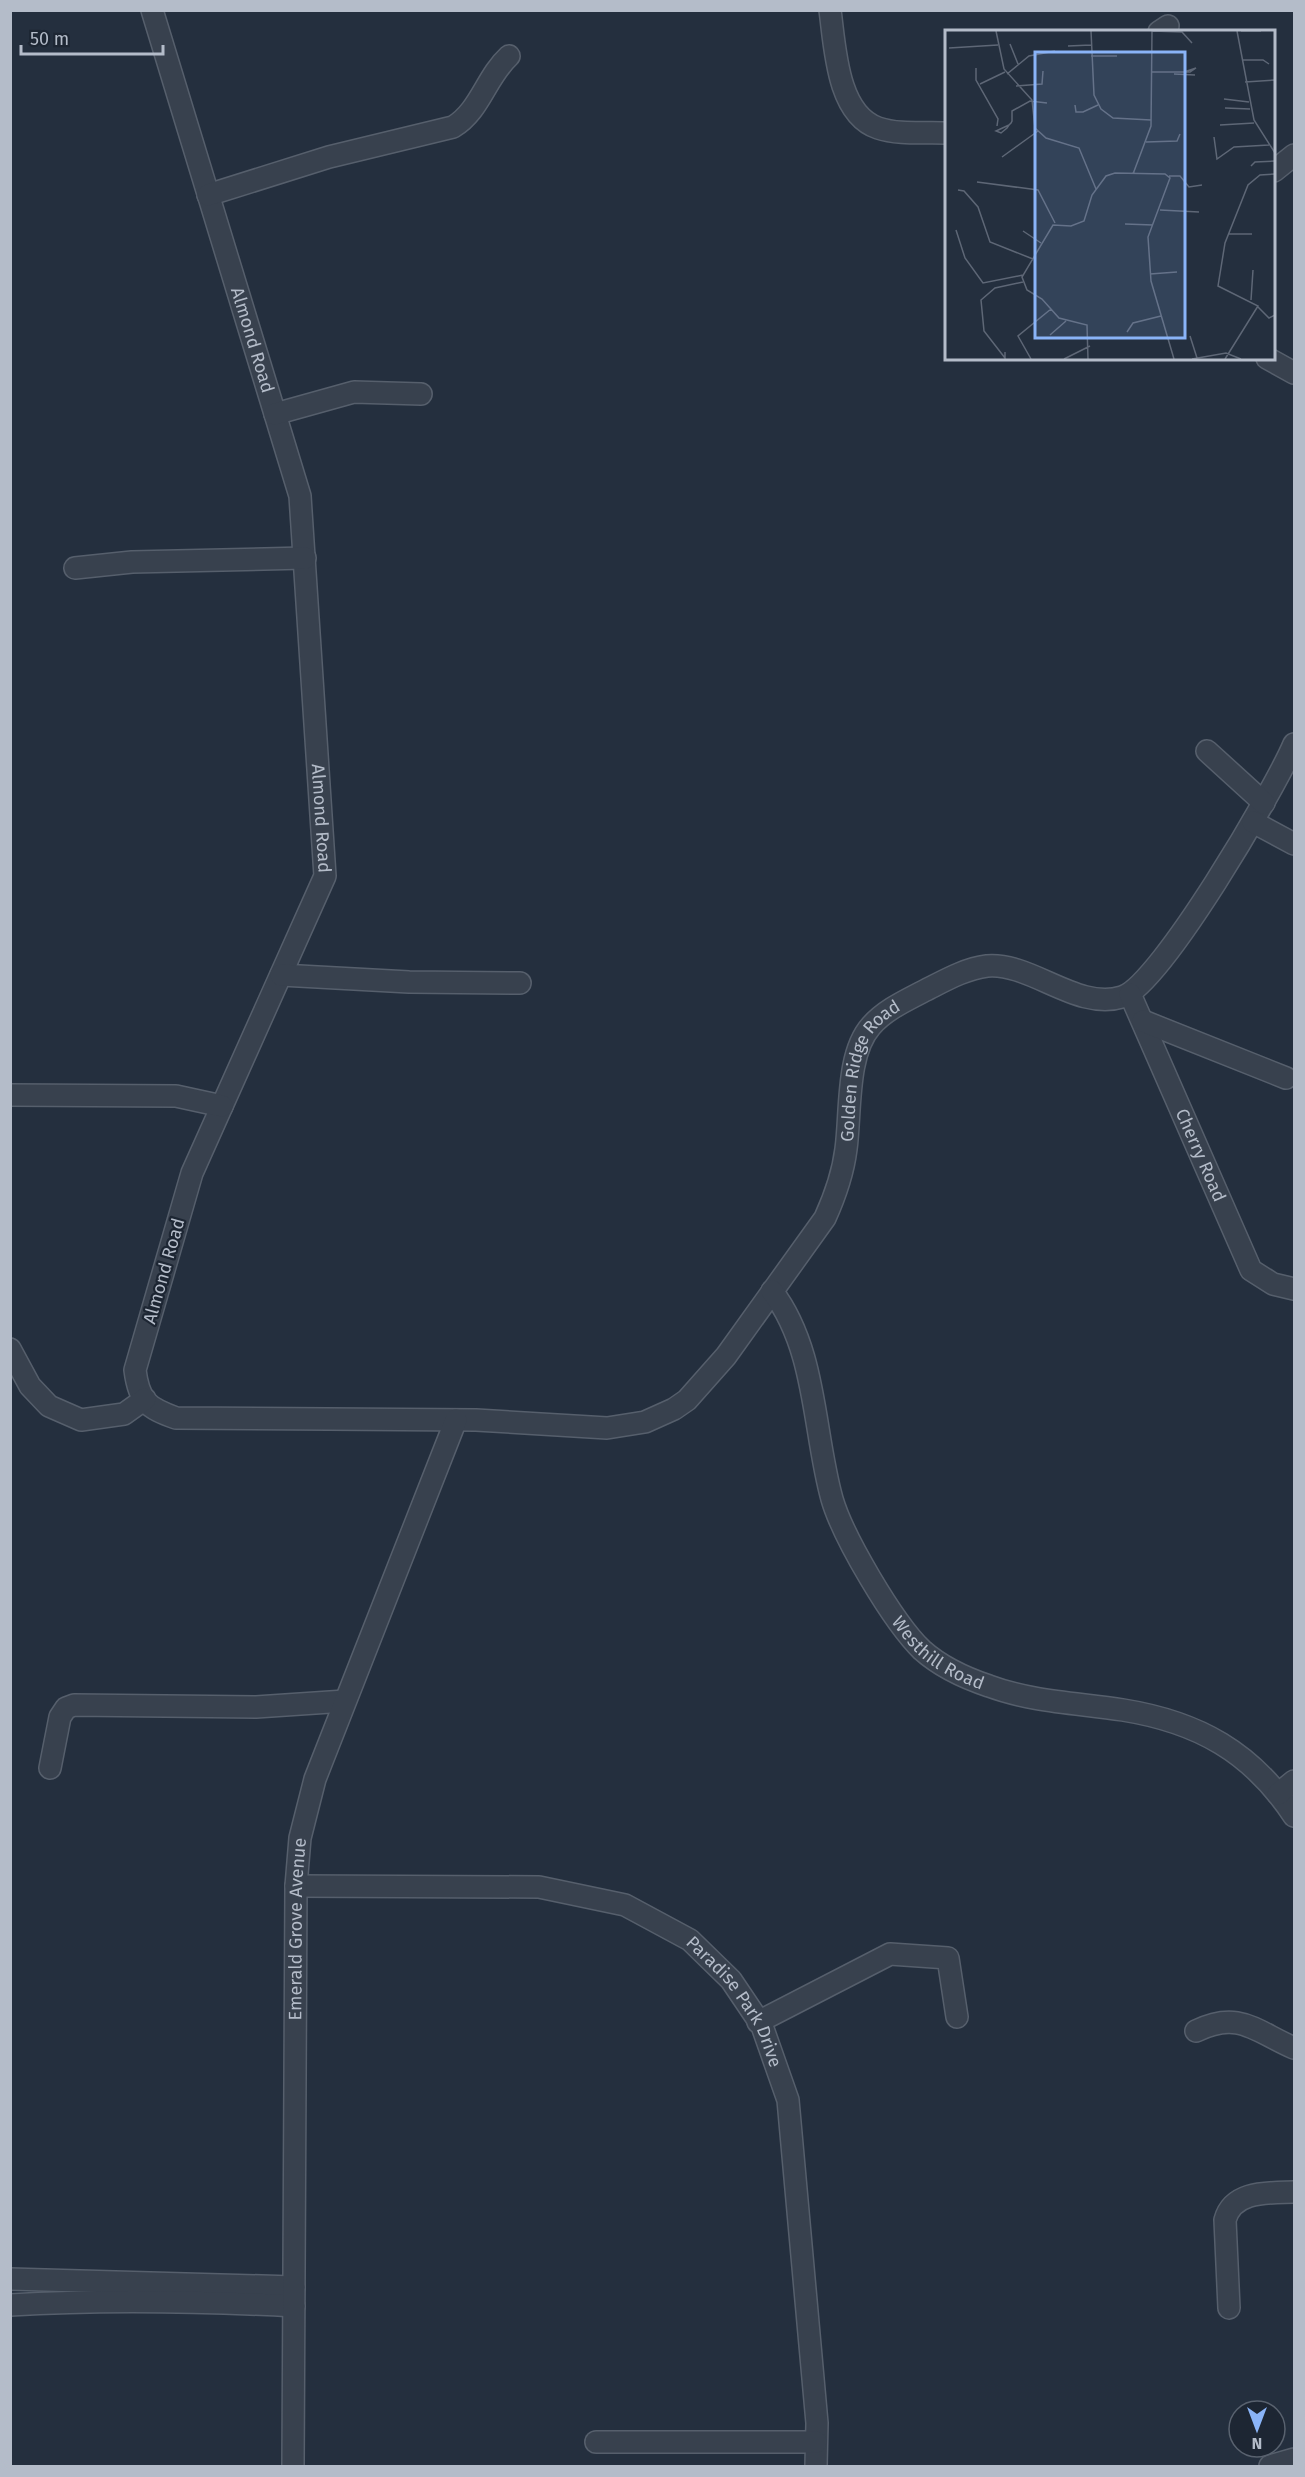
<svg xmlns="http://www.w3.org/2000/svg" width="1305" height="2477" font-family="'Fira Sans',sans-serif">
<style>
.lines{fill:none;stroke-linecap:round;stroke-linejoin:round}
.minor-casing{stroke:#565f6c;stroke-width:24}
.minor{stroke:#38414e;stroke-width:21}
.labels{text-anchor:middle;stroke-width:4.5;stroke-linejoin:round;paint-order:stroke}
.street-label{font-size:18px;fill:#b4bcc9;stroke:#1d2633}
.inset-road{fill:none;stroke:#5e6776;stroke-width:1.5}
.view{fill:#8ab4f8;fill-opacity:0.15;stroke:#8ab4f8;stroke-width:3}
.inset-edge{fill:none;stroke:#b4bcc9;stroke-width:3}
</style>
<rect width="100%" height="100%" fill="#242f3e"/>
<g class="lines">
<defs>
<g id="minor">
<path id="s1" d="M 152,10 L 300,496 L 325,876 L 192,1173 L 135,1370 C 139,1402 148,1408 176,1418 L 476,1420 L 607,1428 L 645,1422 L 674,1409 L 687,1400 L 726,1356 L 825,1218 C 835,1196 843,1173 846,1149 C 851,1113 846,1054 871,1026 C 885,1010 905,1001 924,991 C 944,981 964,969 987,966 C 1031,962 1077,1011 1122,997 C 1160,986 1276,787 1294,744"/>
<path d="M 830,10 C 835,47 837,114 878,128 C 899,135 924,132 946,133"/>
<path d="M 1159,32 L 1168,26"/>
<path d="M 1274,171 L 1294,155"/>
<path d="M 208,195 L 329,157 L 453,127 C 480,111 486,77 509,56"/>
<path d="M 1267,358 L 1294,373"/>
<path d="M 275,414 L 354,392 L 421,394"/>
<path d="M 75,568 L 132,562 L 305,558"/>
<path d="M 1207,751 L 1264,803"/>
<path d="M 1253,822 L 1294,844"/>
<path d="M 281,975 L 409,982 L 520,983"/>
<path id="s2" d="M 1130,994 L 1251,1270 L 1273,1284 L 1294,1289"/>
<path d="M 1143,1021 L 1286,1078"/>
<path d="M 10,1095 L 176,1096 L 222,1106"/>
<path id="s3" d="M 772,1291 C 817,1350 813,1431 832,1499 C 843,1537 893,1622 922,1650 C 941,1667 965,1678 989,1686 C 1032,1702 1078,1703 1123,1710 C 1198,1722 1252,1752 1294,1816"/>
<path d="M 10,1349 L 30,1386 L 49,1406 L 81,1420 L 124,1414 L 145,1399"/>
<path d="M 50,1768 L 60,1717 L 66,1708 L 74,1705 L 256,1707 L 345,1701"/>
<path d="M 1278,1794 L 1294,1781"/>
<path id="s4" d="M 296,1886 L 539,1887 L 625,1905 L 690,1940 L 731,1980 L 762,2026 L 788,2100 L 817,2423 L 816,2466"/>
<path d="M 758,2022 L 890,1954 L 948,1958 L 957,2017"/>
<path d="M 1196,2031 C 1239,2010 1255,2031 1294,2048"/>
<path d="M 10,2279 L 294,2287"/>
<path d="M 10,2305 C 105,2299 199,2301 294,2306"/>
<path d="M 1229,2308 L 1225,2220 C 1233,2190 1269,2193 1294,2192"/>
<path d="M 596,2442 L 816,2442"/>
<path id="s5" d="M 293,2466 L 296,1886 L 300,1838 L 315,1779 L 456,1420"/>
<path d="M 1270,2466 L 1294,2459"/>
</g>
</defs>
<!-- minor casing -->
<use href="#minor" class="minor-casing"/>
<!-- minor -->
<use href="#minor" class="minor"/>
</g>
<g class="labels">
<!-- street labels -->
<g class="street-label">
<text dy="6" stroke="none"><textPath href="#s1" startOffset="345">Almond Road</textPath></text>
<text dy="6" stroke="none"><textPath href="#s1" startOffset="831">Almond Road</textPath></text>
<text dy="6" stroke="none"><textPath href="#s1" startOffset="2391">Golden Ridge Road</textPath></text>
<text dy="6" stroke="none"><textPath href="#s2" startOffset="176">Cherry Road</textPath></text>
<text transform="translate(164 1271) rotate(-74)" y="6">Almond Road</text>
<text dy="6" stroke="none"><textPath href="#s3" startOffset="410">Westhill Road</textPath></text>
<text dy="6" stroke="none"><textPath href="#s5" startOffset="537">Emerald Grove Avenue</textPath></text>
<text dy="6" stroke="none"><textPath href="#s4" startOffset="482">Paradise Park Drive</textPath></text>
</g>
</g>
<!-- overview -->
<g transform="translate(945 30)">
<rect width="330" height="330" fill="#242f3e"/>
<path class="inset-road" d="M 51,1 L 59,39 L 87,70 L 90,98 L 101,108 L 134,118 L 151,159M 146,1 L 149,65 L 156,79 L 168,88 L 206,90M 207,1 L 237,2 L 247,13M 292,1 L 309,90 L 330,123M 296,1 L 316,1M 65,14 L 73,34M 123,16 L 146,15M 4,18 L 53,15M 146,26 L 172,26M 297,30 L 318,30 L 324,34M 31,38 L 31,50 L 53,89 L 52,96M 206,42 L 245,42 L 251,38 L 239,42M 62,44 L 84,26 L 110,21M 229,44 L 250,45M 300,52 L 330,50M 35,54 L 60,42M 71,56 L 97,54 L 98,41M 279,69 L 304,72M 130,75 L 131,82 L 138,82 L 153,75M 280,78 L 305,79M 64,95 L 51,101 L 56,103 L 62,98 L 64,95 L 66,93 L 67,91 L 67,81 L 85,71 L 102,73M 275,95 L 309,93M 269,107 L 272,129 L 289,117 L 324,115M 201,112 L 232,111 L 235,104M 57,127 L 93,101M 306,136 L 310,132 L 330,131M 188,144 L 206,96 L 207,1M 224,146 L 235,146 L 244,157 L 257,155M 32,152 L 93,160 L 110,193M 13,160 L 19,161 L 33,177 L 45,212 L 88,229M 215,180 L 254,182M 180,194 L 208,195M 11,200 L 20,228 L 38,253 L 78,245M 78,201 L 96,213M 283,204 L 307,204M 205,244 L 232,242M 306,270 L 308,240M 313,277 L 324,288 L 330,285M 182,302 L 188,293 L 216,286M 105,305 L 121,291M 245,306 L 252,328M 60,322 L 60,328 L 39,301 L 36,270 L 50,258 L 78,252M 86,329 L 73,306 L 106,279M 119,329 L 145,316M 143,329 L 142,295 L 114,288 L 97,269 L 82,260 L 77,247 L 108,195 L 126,196 L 139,191 L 147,165 L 161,146 L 170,143 L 220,144 L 225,148 L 203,207 L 206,251 L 229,329M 247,329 L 281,323 L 296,329M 280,329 L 313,276 L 273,256 L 280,213 L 303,155 L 315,145 L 330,144"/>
<path class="view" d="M 90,22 L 240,22 L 240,308 L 90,308 Z"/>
<rect width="330" height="330" class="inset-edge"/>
</g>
<!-- border -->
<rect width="1305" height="2477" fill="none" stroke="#b4bcc9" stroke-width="24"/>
<!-- north arrow -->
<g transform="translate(1257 2429) rotate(180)"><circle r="28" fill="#1d2633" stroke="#59626f" stroke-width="1.5"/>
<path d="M0-4.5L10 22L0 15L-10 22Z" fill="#8ab4f8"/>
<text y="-9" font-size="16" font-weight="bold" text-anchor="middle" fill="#b4bcc9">N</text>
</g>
<!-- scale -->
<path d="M21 45v9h142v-9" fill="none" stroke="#b4bcc9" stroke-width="3"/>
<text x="30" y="45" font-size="18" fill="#b4bcc9" stroke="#1d2633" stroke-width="4.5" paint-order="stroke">50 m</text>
</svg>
